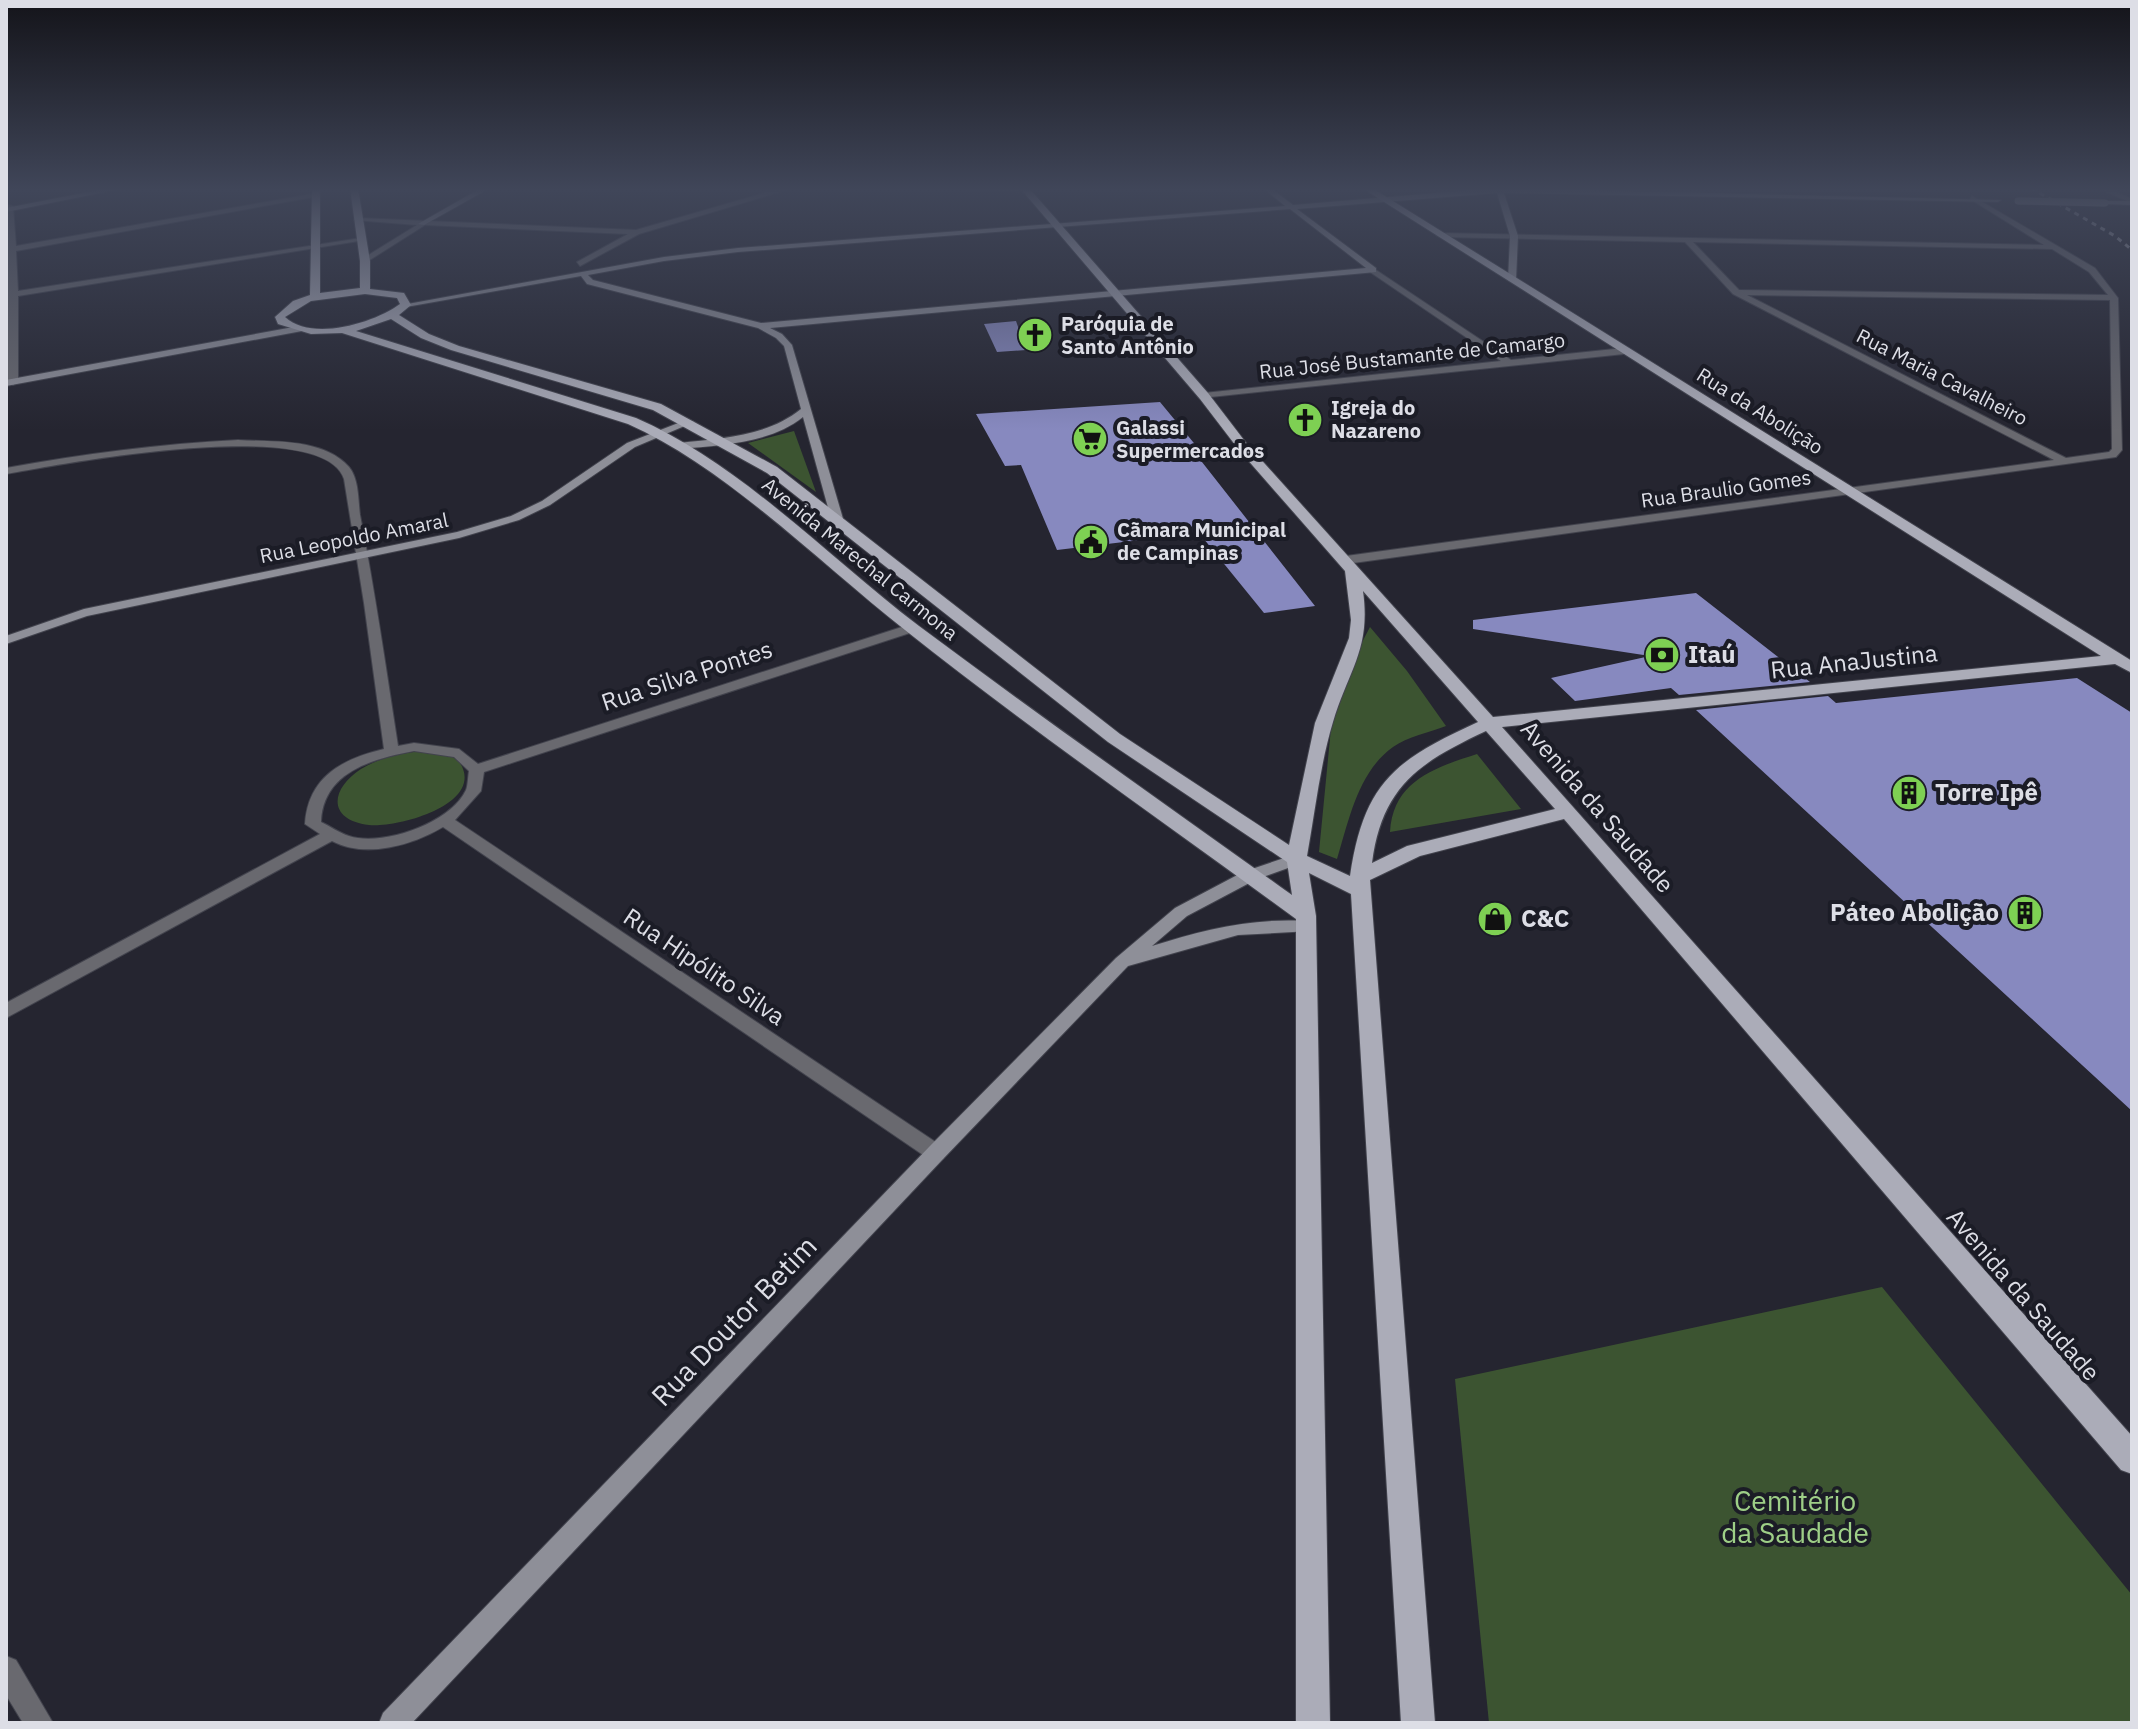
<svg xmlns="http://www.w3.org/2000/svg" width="2138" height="1729" font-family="'IBM Plex Sans',sans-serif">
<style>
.green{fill:#3c5431}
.building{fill:#8789bf}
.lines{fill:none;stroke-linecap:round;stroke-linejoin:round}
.street-casing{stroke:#42434d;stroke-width:2}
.secondary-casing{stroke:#42434d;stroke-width:2}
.primary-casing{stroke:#42434d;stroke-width:2}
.street{fill:#69696f;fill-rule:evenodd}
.secondary{fill:#8e8f98;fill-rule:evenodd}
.primary{fill:#abacb8;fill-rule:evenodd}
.rail{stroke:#9899a2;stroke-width:3;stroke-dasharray:5 5;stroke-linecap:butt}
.secondary-bridge-casing{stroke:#42434d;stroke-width:8;stroke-linecap:butt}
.secondary-bridge{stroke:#8e8f98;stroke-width:7}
.labels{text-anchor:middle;stroke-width:8;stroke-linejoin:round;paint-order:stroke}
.far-poi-label{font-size:20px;font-weight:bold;fill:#dddee6;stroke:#1b1c26;text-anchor:start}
.far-street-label{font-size:20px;fill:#dddee6;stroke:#1b1c26}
.poi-label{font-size:24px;font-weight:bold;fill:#dddee6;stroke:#1b1c26;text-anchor:start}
.street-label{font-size:24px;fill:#dddee6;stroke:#1b1c26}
.near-street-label{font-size:28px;fill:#dddee6;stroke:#1b1c26}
.near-park-label{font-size:28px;fill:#9ecf87;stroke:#1b1c26}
</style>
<rect width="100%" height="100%" fill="#252530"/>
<!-- green -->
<g class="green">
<path d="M 794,431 L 816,492 L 748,443 Z"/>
<path d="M 1370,627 L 1407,671 L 1446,726 C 1430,732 1407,737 1393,747 C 1358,772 1349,820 1337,859 L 1319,852 L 1332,718 L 1348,669 Z"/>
<path d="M 420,751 C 429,753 441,753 450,756 C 456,758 461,763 463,769 C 477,807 395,828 369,825 C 327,820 330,789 361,769 C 379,758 399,754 420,751 Z"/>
<path d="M 1477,754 L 1521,809 L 1390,832 C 1393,781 1434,768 1477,754 Z"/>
<path d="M 1882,1287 L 2132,1595 L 2132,1723 L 1489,1723 L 1455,1379 Z"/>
</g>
<!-- building -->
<g class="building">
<path d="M 1016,321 L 1026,350 L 997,352 L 984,324 Z"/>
<path d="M 1160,402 L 1198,448 L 1191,448 L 1315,606 L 1264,613 L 1199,533 L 1057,550 L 1021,465 L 1005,466 L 976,414 Z"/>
<path d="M 1696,593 L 1810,682 L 1679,695 L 1671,688 L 1575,701 L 1551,678 L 1650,656 L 1473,629 L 1473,620 Z"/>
<path d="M 2077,678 L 2132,713 L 2132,1111 L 1696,710 L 1828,696 L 1836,703 Z"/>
</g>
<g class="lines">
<defs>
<g id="street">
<path d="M 781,188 L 793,188 L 639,234 L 580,266 L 577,262 L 628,234 L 425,225 L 365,263 L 362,259 L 417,225 L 354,220 L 358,218 L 636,230 Z"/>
<path d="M 941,188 L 1027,188 L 1028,190 L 1025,192 Z"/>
<path d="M 2097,188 L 2107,188 L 2132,199 L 2132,203 Z"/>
<path d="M 317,193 L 319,196 L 16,251 L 18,291 L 361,238 L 365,240 L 18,296 L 18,382 L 13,385 L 8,382 L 8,205 L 13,206 L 16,246 Z"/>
<path d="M 1972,196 L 2095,268 L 2118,298 L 2122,450 L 2116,457 L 1346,564 L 1340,560 L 1346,556 L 2054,460 L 1733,294 L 1685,242 L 1440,237 L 1436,235 L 1440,233 L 2044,245 L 1970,199 ZM 1693,242 L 2052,249 L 2089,272 L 2108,295 L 1739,290 ZM 1747,295 L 2110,300 L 2112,449 L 2109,452 L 2066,458 Z"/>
<path d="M 1373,268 L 1511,360 L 1624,348 L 1628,351 L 1624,354 L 1201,398 L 1199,396 L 1204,393 L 1501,361 L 1370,272 Z"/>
<path d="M 238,440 C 273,442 323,438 349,467 C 359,479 358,500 360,515 C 375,591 386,668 398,746 L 414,743 L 459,749 L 478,764 L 908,625 L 916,625 L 916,631 L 484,772 L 481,791 L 455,820 L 943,1147 L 946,1153 L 943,1159 L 936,1161 L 929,1159 L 443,827 C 413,845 366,859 332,841 L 6,1018 L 6,1003 L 320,834 L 305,824 C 308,777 342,759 384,749 L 364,603 L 344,479 C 323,414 61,464 6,474 L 6,468 C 83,454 160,444 238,440 ZM 414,751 L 454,757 L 469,771 C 468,776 468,785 466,790 C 451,823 382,847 349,836 C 339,833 330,826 321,822 C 323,772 372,759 414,751 Z"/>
<path d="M 6,1656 L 16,1660 L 53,1723 L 23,1723 L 6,1695 Z"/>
</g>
<g id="secondary">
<path d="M 109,188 L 125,188 L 6,212 L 6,208 Z"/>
<path d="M 481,188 L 490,188 L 424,225 L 418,224 Z"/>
<path d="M 1263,188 L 1271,188 L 1293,205 L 1496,188 L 2001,200 L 1998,202 L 1504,193 L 1518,236 L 1516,280 L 1512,282 L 1508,280 L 1510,236 L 1497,193 L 1297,209 L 1376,268 L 1376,272 L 770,328 L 782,334 L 792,345 L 844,522 L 838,525 L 832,522 L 803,417 C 769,444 721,445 679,449 L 674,446 L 679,443 C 722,438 766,437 801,409 L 784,346 L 776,338 L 758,328 L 587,284 L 581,276 L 406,307 L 402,305 L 664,257 L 738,248 L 1285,206 ZM 1290,209 L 1366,268 L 761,323 L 593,280 L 588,275 L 664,261 L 738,252 Z"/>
<path d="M 2105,201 L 2132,201 L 2132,205 L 2103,204 Z"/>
<path d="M 299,326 L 302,327 L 302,331 L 6,386 L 6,380 Z"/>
<path d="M 686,420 L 694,422 L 635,447 L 550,505 L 519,520 L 459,538 L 87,616 L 6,644 L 6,636 L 84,609 L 457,532 L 511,516 L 542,501 L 627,443 Z"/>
<path d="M 1296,854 L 1304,859 L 1302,863 L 1255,880 L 1187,916 L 1152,946 C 1203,930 1251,918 1305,921 L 1311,923 L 1313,927 L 1311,931 L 1238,935 L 1128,966 L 943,1159 L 412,1723 L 379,1723 L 383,1713 L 929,1147 L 1116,958 L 1175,908 L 1243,872 Z"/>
</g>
<path id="primary" d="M 312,188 L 320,188 L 320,293 L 360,288 L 360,261 L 350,188 L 358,188 L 370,261 L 370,289 L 404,293 L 411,305 L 399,315 L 429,334 L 459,346 L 661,404 L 777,467 L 1120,734 L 1289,845 L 1315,723 L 1349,638 L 1351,620 L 1345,571 L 1239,450 L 1200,399 L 1020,188 L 1029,188 L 1208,393 L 1247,444 L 1493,717 L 2101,656 L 1362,188 L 1372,188 L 2132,661 L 2132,673 L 2115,664 L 1502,727 L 2132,1436 L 2132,1474 L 2121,1470 L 1564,819 L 1420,856 L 1370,880 L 1435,1723 L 1401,1723 L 1351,894 L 1309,873 L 1316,916 L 1330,1723 L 1296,1723 L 1296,919 C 1165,823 1031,730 905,630 C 820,563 725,467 628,424 L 342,333 L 311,334 L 278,324 L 275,317 L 293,301 L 310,295 ZM 365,294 L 397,298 L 400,304 C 374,323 312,342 285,317 L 311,301 ZM 391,319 L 421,338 L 451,350 L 653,410 L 767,473 L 1108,742 L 1287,862 L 1292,895 C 1168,806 1042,718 919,626 C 828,557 741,464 636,418 L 356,331 ZM 1363,591 L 1478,722 C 1395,760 1364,782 1350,876 L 1307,856 C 1315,812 1320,765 1333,722 C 1349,669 1371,649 1363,591 ZM 1486,731 L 1555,809 L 1407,846 L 1372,863 C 1382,786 1420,762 1486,731 Z"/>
</defs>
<!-- street casing -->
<use href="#street" class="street-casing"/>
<!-- secondary casing -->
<use href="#secondary" class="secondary-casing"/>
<!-- primary casing -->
<use href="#primary" class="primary-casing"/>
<!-- street -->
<use href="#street" class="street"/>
<!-- secondary -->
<use href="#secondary" class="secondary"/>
<!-- primary -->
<use href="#primary" class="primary"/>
<!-- rail -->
<path class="rail" d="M 2031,188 L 2115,236 L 2132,250"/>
<defs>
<path id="secondary-bridge" d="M 2018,201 L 2105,203"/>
</defs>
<!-- secondary-bridge casing -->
<use href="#secondary-bridge" class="secondary-bridge-casing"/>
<!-- secondary-bridge -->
<use href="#secondary-bridge" class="secondary-bridge"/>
</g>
<!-- sky -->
<linearGradient id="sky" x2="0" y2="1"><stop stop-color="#14141a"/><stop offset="0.44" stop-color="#404659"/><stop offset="1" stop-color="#404659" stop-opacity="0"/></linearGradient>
<rect width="2138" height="431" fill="url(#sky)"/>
<!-- icons -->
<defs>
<symbol id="church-disc" viewBox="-11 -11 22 22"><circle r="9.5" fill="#7ed053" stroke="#1b1c26"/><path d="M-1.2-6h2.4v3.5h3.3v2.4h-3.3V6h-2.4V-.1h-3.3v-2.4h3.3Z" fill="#111"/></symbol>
<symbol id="supermarket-disc" viewBox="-11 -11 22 22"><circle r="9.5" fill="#7ed053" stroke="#1b1c26"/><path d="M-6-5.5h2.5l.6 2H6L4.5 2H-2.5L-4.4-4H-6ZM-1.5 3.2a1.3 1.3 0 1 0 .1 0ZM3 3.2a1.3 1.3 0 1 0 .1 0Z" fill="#111"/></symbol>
<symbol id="civic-disc" viewBox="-11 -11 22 22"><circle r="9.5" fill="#7ed053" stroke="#1b1c26"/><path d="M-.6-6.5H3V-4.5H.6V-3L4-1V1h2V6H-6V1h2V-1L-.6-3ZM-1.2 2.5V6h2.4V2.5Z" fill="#111"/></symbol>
<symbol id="bank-disc" viewBox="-11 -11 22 22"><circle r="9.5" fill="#7ed053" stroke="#1b1c26"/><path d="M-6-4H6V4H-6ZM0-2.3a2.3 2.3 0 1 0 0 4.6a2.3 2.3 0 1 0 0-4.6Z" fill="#111"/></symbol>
<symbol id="building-disc" viewBox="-11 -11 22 22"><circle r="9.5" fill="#7ed053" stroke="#1b1c26"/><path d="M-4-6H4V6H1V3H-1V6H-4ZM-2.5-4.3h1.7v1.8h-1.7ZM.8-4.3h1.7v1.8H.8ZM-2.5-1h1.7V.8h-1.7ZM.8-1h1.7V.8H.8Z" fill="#111"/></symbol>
<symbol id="shop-disc" viewBox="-11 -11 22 22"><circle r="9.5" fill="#7ed053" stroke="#1b1c26"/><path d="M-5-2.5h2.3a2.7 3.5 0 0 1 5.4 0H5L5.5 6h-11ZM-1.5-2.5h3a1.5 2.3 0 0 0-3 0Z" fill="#111"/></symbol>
</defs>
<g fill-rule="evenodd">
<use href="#church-disc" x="1015" y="315" width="40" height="40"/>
<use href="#church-disc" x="1285" y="400" width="40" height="40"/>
<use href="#supermarket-disc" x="1070" y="419" width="40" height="40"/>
<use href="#civic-disc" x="1071" y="522" width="40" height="40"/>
<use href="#bank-disc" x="1642" y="635" width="40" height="40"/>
<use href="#building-disc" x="1889" y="773" width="40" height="40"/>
<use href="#building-disc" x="2005" y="893" width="40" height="40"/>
<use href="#shop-disc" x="1475" y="899" width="40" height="40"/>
</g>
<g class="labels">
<!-- far-poi labels -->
<g class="far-poi-label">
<text x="1061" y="331">Paróquia de<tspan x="1061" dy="23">Santo Antônio</tspan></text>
<text x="1331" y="415">Igreja do<tspan x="1331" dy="23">Nazareno</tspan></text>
<text x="1116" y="435">Galassi<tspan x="1116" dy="23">Supermercados</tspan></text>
<text x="1117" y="537">Cãmara Municipal<tspan x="1117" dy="23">de Campinas</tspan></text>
</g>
<!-- far-street labels -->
<g class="far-street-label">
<text transform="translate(1412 356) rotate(-6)" y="7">Rua José Bustamante de Camargo</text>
<text transform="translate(1942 377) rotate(27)" y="7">Rua Maria Cavalheiro</text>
<text transform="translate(1760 411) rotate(32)" y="7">Rua da Abolição</text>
<text transform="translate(1726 489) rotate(-8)" y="7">Rua Braulio Gomes</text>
<text transform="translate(354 538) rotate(-11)" y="7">Rua Leopoldo Amaral</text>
<text transform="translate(860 559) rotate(39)" y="7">Avenida Marechal Carmona</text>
</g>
<!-- poi labels -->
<g class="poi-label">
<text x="1688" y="663">Itaú</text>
<text x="1935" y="801">Torre Ipê</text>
<text x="1999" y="921" text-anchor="end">Páteo Abolição</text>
<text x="1521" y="927">C&amp;C</text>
</g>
<!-- street labels -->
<g class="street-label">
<text transform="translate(1854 662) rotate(-6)" y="8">Rua AnaJustina</text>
<text transform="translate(687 676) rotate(-18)" y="8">Rua Silva Pontes</text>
<text transform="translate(1597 807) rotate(49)" y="8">Avenida da Saudade</text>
<text transform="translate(704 967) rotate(34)" y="8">Rua Hipólito Silva</text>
<text transform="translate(2023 1295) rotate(49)" y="8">Avenida da Saudade</text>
</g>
<!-- near-street labels -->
<g class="near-street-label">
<text transform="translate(734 1321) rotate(-46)" y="10">Rua Doutor Betim</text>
</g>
<!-- near-park labels -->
<g class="near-park-label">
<text x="1795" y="1511">Cemitério<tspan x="1795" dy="32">da Saudade</tspan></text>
</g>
</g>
<!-- border -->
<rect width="2138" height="1729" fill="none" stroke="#dddee6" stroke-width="16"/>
</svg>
